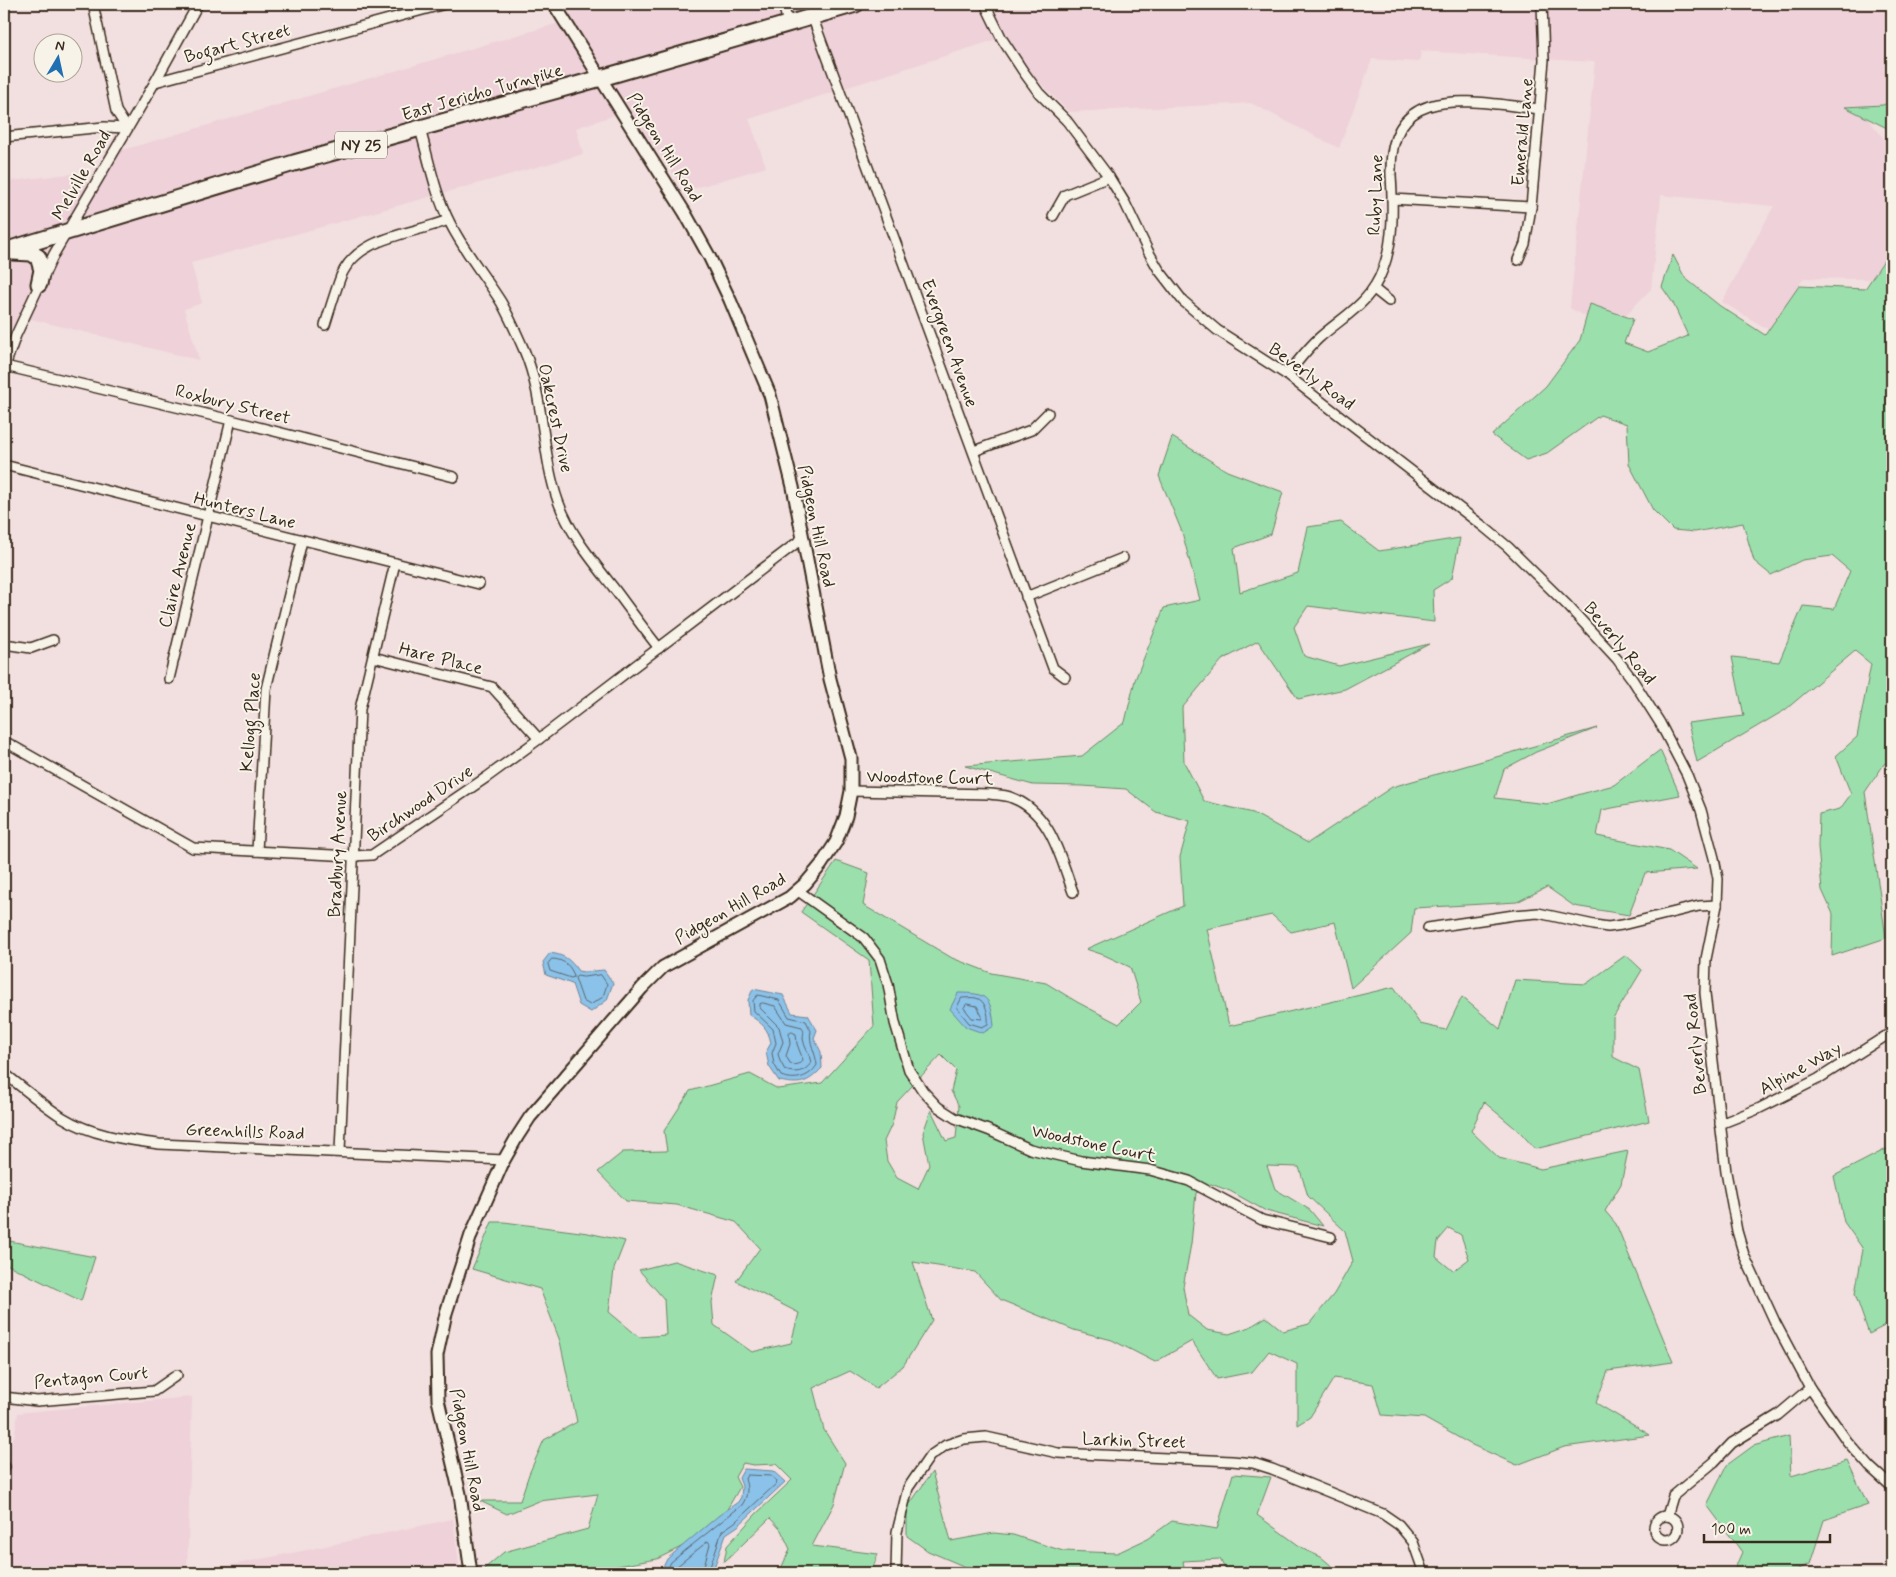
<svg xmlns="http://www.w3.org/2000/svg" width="1896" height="1577" font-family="Mynerve,sans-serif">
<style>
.built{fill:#eed1d9}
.green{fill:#9be0ac;stroke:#6b8565;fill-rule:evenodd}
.water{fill:#8bc2e9;stroke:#6b8598}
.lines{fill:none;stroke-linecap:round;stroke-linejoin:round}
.shore{stroke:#5b676f;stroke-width:1}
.minor-casing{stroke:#3b2a1e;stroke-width:12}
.tertiary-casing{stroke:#3b2a1e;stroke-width:15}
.primary-casing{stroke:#3b2a1e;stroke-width:19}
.minor{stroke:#f7f3e8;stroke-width:9}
.tertiary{stroke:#f7f3e8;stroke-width:11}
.primary{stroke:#f7f3e8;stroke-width:15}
.labels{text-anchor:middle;stroke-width:4;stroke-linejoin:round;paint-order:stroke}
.shield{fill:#f7f3e8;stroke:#73665b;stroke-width:1}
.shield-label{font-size:16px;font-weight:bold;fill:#3b2a1e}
.street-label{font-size:18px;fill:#3b2a1e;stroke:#f7f3e8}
</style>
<rect width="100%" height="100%" fill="#f2dfdf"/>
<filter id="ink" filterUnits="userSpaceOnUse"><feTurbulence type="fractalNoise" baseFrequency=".02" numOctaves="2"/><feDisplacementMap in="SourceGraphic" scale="10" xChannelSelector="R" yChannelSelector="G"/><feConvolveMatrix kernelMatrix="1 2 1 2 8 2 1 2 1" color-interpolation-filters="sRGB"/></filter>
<g filter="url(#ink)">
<!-- built -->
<g class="built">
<path d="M 559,4 L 1892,4 L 1892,112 L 1863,113 L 1892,149 L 1892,248 L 1875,279 L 1803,278 L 1773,332 L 1722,302 L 1774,206 L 1661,195 L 1651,289 L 1611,330 L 1570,308 L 1595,62 L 1421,51 L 1419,62 L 1372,59 L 1339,148 L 1251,103 L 1069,112 L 997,39 L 749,119 L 766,167 L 685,191 L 629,110 L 576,128 L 583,154 L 191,263 L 202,303 L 184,309 L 199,360 L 19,316 L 4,350 L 4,182 L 70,174 L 89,183 L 106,155 L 570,20 Z"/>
<path d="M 192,1397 L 187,1573 L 4,1573 L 4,1466 L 15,1434 L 18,1413 Z"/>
<path d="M 453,1519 L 460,1573 L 192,1573 L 307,1550 Z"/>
</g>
<!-- green -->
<g class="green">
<path d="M 1892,101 L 1892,138 L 1887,128 L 1845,107 L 1883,105 Z"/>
<path d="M 1892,248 L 1892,768 L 1885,763 L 1865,792 L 1886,938 L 1832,956 L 1833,914 L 1822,890 L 1818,847 L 1819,814 L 1840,809 L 1851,794 L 1836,756 L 1857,737 L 1871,664 L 1855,651 L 1785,710 L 1697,762 L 1688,723 L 1744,716 L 1732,657 L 1779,662 L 1803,606 L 1834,609 L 1850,571 L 1832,556 L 1802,560 L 1771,575 L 1754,561 L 1743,523 L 1695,532 L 1673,530 L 1653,510 L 1629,464 L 1627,424 L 1600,415 L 1547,453 L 1526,460 L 1492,435 L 1546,386 L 1580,340 L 1590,304 L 1633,319 L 1624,343 L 1648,352 L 1688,336 L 1673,303 L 1662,287 L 1673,255 L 1685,278 L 1720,306 L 1765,335 L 1799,286 L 1865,289 Z"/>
<path d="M 1172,437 L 1227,471 L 1283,492 L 1271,534 L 1234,548 L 1240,592 L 1298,573 L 1308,527 L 1341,522 L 1379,551 L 1460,538 L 1452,578 L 1433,590 L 1434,622 L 1308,606 L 1294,627 L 1304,656 L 1339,666 L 1429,644 L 1345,689 L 1298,699 L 1258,641 L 1222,660 L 1182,708 L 1184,762 L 1204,801 L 1253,813 L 1308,843 L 1392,787 L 1597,728 L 1536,752 L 1504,769 L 1495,798 L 1547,804 L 1581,794 L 1614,785 L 1660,750 L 1680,795 L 1602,810 L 1597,836 L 1669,850 L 1697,869 L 1645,873 L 1629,915 L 1574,906 L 1547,887 L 1517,902 L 1414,908 L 1411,933 L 1351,988 L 1335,922 L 1291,932 L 1272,915 L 1207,929 L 1229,1026 L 1394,987 L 1420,1024 L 1446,1030 L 1462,997 L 1500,1029 L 1515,980 L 1586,984 L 1626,955 L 1642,970 L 1613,1018 L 1613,1057 L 1639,1070 L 1649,1121 L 1535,1149 L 1521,1133 L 1484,1102 L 1471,1131 L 1499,1158 L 1541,1169 L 1628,1151 L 1621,1184 L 1605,1211 L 1616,1224 L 1673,1362 L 1608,1371 L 1596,1403 L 1650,1435 L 1564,1447 L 1517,1465 L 1470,1444 L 1424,1418 L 1382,1415 L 1373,1384 L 1334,1378 L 1310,1417 L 1297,1425 L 1297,1364 L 1269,1351 L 1252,1372 L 1217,1379 L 1192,1341 L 1155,1362 L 1112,1340 L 1074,1330 L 1001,1300 L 975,1272 L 913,1262 L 932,1320 L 903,1366 L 876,1388 L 850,1371 L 813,1388 L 824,1430 L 845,1463 L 834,1504 L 812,1546 L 878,1554 L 871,1573 L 779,1573 L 790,1549 L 781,1530 L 770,1518 L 724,1562 L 727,1546 L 756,1514 L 792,1480 L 776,1464 L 753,1465 L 743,1463 L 735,1477 L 740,1487 L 722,1518 L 685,1545 L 657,1559 L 578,1573 L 485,1573 L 484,1569 L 504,1552 L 588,1529 L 598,1494 L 539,1501 L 507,1514 L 480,1501 L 520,1501 L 529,1474 L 544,1440 L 577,1422 L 560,1341 L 540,1289 L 472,1269 L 492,1222 L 504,1222 L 588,1233 L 625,1241 L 614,1269 L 609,1312 L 639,1337 L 666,1335 L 664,1299 L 639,1270 L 674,1261 L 718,1275 L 712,1302 L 714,1325 L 752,1352 L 791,1343 L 799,1313 L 736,1281 L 760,1248 L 736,1222 L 677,1205 L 626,1201 L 598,1172 L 623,1152 L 667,1151 L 664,1131 L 690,1091 L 750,1074 L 778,1089 L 822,1083 L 874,1026 L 869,960 L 801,912 L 836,861 L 869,873 L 863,905 L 952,958 L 991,973 L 1046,983 L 1077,1002 L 1119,1024 L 1141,1002 L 1130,967 L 1104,955 L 1086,949 L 1183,906 L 1180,857 L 1190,821 L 1156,812 L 1126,789 L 1083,786 L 1033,785 L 965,766 L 1082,756 L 1125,722 L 1135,680 L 1164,608 L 1200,600 L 1182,532 L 1159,476 ZM 941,1055 L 956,1070 L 951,1091 L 959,1106 L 956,1138 L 946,1141 L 931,1110 L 923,1133 L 929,1165 L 918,1189 L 897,1178 L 887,1161 L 884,1141 L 892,1124 L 897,1102 ZM 1267,1166 L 1299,1167 L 1308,1196 L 1345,1231 L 1353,1261 L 1334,1294 L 1309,1324 L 1283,1331 L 1266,1317 L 1250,1327 L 1229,1334 L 1207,1330 L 1188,1315 L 1183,1287 L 1191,1244 L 1196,1193 L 1211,1184 L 1230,1191 L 1266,1211 L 1323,1226 L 1310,1210 L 1275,1189 ZM 1449,1228 L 1461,1235 L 1469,1259 L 1453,1271 L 1436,1257 L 1438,1241 Z"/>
<path d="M 1892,1146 L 1892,1322 L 1869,1334 L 1855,1294 L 1863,1249 L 1844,1222 L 1834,1176 Z"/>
<path d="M 4,1240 L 95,1257 L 81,1301 L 4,1263 Z"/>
<path d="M 1789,1436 L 1791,1476 L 1847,1460 L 1868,1505 L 1824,1520 L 1810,1564 L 1790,1573 L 1733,1573 L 1742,1552 L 1707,1505 L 1727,1465 L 1753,1446 Z"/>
<path d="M 932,1472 L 951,1541 L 994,1533 L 1013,1535 L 1063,1551 L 1117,1553 L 1147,1539 L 1172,1521 L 1217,1529 L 1233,1474 L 1271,1477 L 1257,1515 L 1305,1550 L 1321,1557 L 1340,1573 L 1227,1573 L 1220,1559 L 1183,1561 L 1185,1573 L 966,1573 L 968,1568 L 928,1551 L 907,1536 L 907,1508 Z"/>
</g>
<!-- water -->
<g class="water">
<path d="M 550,953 C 564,955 570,959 578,971 L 584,972 L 604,970 L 613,983 L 607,1000 L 591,1012 L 579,1005 L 572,984 L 546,975 L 543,962 Z"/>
<path d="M 753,989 L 783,995 L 792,1013 L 808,1015 L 817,1030 L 814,1038 L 821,1052 L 822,1068 C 807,1084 800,1085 779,1081 L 769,1066 L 766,1052 L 771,1043 C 768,1028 762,1023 749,1015 L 748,1000 Z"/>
<path d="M 958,993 C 986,993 991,996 994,1026 L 983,1033 L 966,1027 L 950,1009 Z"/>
<path d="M 744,1469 L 773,1471 L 785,1482 L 738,1526 L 726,1534 L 712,1573 L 664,1573 L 664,1565 L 667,1559 L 718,1516 L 738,1502 L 741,1497 L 742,1486 L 739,1478 Z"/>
</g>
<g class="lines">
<!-- shore -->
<g class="shore">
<path d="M 552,959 C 564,959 572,967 574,977 L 571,978 L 550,971 L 548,964 Z"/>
<path d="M 601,975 L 607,984 L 603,997 L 590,1005 L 583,1001 L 575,978 L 577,976 L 583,977 Z"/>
<path d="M 758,995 L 779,1000 L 789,1017 L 806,1021 L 811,1031 C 808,1042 816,1053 817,1065 C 809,1078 795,1081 781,1076 L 774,1064 L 772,1053 L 776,1043 L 773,1029 L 754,1011 L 753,1001 Z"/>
<path d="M 962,998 C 966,998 972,997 976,998 C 986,1000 989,1015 988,1024 L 982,1027 L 969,1023 L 957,1008 Z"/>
<path d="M 763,1003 L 775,1006 L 786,1023 L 802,1027 C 805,1032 803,1033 803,1039 C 804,1047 810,1054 811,1063 C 805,1072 795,1074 785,1070 L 780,1061 L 778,1054 L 783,1042 L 779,1027 L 760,1008 L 760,1004 Z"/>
<path d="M 967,1004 L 977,1006 L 982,1016 L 982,1019 L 972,1018 L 964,1008 Z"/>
<path d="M 792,1032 L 796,1034 L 797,1044 L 803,1060 L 801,1063 L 794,1065 L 790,1063 L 786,1056 L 790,1044 L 789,1034 Z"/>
<path d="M 669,1573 L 669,1566 L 671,1562 L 742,1505 C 748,1496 748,1488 745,1479 L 747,1475 L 771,1476 L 777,1481 L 776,1484 L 735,1522 L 722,1531 L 708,1573"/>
<path d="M 675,1573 L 676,1567 L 708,1541 L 710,1544 L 702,1573"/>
</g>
<defs>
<g id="minor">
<path d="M 93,4 L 116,111 L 127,128"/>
<path d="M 783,4 L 788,23"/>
<path d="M 985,4 L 1002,39 L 1023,71 L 1039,93 L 1067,121 L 1109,177 L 1125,203 L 1148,251 L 1159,270 L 1183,301 L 1217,330 L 1287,375 L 1484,527 L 1508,547 L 1567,605 L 1617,659 L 1632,679 L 1660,723 L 1687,775 L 1701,810 L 1714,858 L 1718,879 L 1717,905 L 1706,959 L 1705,993 L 1726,1172 L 1737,1231 L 1744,1255 L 1775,1322 L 1810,1388 L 1847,1441 L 1870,1467 L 1892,1487"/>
<path d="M 812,16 L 1053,668 L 1065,677"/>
<path d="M 155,82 L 445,4"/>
<path d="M 420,129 C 429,160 435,194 450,223 C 464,251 484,275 501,302 C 510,318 517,334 524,350 C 545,399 541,453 558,501 C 570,534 592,560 613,587 C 628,607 643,628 659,648"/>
<path d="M 4,137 L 104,127 L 127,128"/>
<path d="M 1392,199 L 1531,207"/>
<path d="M 1053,216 L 1065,195 L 1109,177"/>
<path d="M 1518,260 L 1525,244 L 1531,207 L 1544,60 L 1542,4"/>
<path d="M 1374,289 L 1389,301"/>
<path d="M 325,325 C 330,309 335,292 341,276 C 359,235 412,235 448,220"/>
<path d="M 5,366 L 231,420 L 454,477"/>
<path d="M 4,369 L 16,335 L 54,254 L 155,82 L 198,4"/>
<path d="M 1287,375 C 1297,362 1307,349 1319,338 C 1345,315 1370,304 1383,269 C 1394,240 1393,206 1391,175 C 1388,78 1475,103 1540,109"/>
<path d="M 974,451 L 1031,430 L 1048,413"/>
<path d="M 4,465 L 479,584"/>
<path d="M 1026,597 L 1123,558"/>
<path d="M 4,644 L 31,648 L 53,640"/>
<path d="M 373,657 L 492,687 L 539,739"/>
<path d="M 169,679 L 231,420"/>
<path d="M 4,741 L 193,848 L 353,856 L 372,855 L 487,777 L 539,739 L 803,538"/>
<path d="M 851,791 L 990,794 C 996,795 1004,795 1010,797 C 1050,811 1060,856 1073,892"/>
<path d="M 257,851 L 266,689 L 302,541"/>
<path d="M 797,890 L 864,938 L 880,959 L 888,984 L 895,1023 L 909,1070 L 923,1091 L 938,1107 L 955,1118 L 988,1130 L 1030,1149 L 1081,1161 L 1150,1170 L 1189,1181 L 1262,1220 L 1331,1237"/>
<path d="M 1428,928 L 1514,915 L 1538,913 L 1594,925 L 1608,927 L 1622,925 L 1699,906 L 1717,905"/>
<path d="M 4,1073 C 23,1088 42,1104 62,1117 C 91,1135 126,1140 159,1144 L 504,1160"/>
<path d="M 1720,1124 L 1758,1109 L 1818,1079 L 1892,1032"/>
<path d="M 340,1151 L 360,709 L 395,563"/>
<path d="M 4,1397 L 37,1401 L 154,1391 L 177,1375"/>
<path d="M 4,1466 L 5,1467"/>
<path d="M 1667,1516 L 1673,1496 L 1714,1462 L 1732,1443 L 1778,1415 L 1810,1388"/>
<circle cx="1666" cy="1528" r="12"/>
<path d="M 896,1573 L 897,1532 L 908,1488 L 930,1456 L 946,1445 L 964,1439 L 986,1437 L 1058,1453 L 1232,1461 L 1253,1463 L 1272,1469 L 1383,1514 L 1399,1525 L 1413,1542 L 1424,1573"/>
</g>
<path id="tertiary" d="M 471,1573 L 460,1494 L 438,1400 L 437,1355 L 446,1313 L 471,1235 L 504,1160 L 517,1137 L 530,1117 L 642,988 L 663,967 L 790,897 L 806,883 L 821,865 L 836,842 L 846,816 L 851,791 L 851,758 L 830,679 L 793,487 L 770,395 L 730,300 L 709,256 L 685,213 L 554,4"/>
<g id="primary">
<path d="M 4,251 L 294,163 L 601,78 L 856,4"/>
<path d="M 13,252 L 31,253 L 38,257 L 42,270 L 39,284"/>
</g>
</defs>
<!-- minor casing -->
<use href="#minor" class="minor-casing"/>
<!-- tertiary casing -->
<use href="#tertiary" class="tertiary-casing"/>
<!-- primary casing -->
<use href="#primary" class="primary-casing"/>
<!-- minor -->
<use href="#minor" class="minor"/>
<!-- tertiary -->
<use href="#tertiary" class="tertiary"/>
<!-- primary -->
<use href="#primary" class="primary"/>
</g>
</g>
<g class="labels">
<!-- shield labels -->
<rect class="shield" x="335" y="131.5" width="52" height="27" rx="4"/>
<g class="shield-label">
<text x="361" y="151">NY 25</text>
</g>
<!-- street labels -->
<g class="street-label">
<text transform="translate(237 43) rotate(-15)" y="6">Bogart Street</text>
<text transform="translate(482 92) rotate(-16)" y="6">East Jericho Turnpike</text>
<text transform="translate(1522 132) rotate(-85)" y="6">Emerald Lane</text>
<text transform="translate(665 147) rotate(58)" y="6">Pidgeon Hill Road</text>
<text transform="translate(81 175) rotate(-60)" y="6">Melville Road</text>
<text transform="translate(1375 195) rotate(-88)" y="6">Ruby Lane</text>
<text transform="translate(950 343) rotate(70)" y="6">Evergreen Avenue</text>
<text transform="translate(1312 376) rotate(36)" y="6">Beverly Road</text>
<text transform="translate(233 404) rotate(14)" y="6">Roxbury Street</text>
<text transform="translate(556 418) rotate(78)" y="6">Oakcrest Drive</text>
<text transform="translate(245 510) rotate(14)" y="6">Hunters Lane</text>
<text transform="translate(817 526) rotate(78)" y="6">Pidgeon Hill Road</text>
<text transform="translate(177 575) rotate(-76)" y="6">Claire Avenue</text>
<text transform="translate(1620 643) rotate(50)" y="6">Beverly Road</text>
<text transform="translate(441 658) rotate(14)" y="6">Hare Place</text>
<text transform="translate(250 722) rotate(-85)" y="6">Kellogg Place</text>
<text transform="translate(930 777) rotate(1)" y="6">Woodstone Court</text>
<text transform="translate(420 803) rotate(-34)" y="6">Birchwood Drive</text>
<text transform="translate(337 854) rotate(-87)" y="6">Bradbury Avenue</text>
<text transform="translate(730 908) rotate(-30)" y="6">Pidgeon Hill Road</text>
<text transform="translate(1695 1044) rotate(-96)" y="6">Beverly Road</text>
<text transform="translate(1800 1068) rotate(-29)" y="6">Alpine Way</text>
<text transform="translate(245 1131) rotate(2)" y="6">Greenhills Road</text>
<text transform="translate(1094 1143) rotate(12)" y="6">Woodstone Court</text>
<text transform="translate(91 1377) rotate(-5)" y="6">Pentagon Court</text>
<text transform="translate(1134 1440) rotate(2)" y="6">Larkin Street</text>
<text transform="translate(468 1450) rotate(79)" y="6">Pidgeon Hill Road</text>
</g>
</g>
<!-- margin -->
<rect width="1896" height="1577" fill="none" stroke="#f7f3e8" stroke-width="20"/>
<rect x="10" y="10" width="1876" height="1557" fill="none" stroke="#3b2a1e" stroke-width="2" filter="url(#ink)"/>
<!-- north arrow -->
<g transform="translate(58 58) rotate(9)"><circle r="24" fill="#f7f3e8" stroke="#aca397"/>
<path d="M0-4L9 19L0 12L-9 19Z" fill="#1f6fb2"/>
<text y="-8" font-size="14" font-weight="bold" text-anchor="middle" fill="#3b2a1e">N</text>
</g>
<!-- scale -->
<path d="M1704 1534v8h126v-8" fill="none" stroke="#3b2a1e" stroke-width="2.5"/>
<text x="1711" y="1534" font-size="15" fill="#3b2a1e" stroke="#f7f3e8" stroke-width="4" paint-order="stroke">100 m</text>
</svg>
